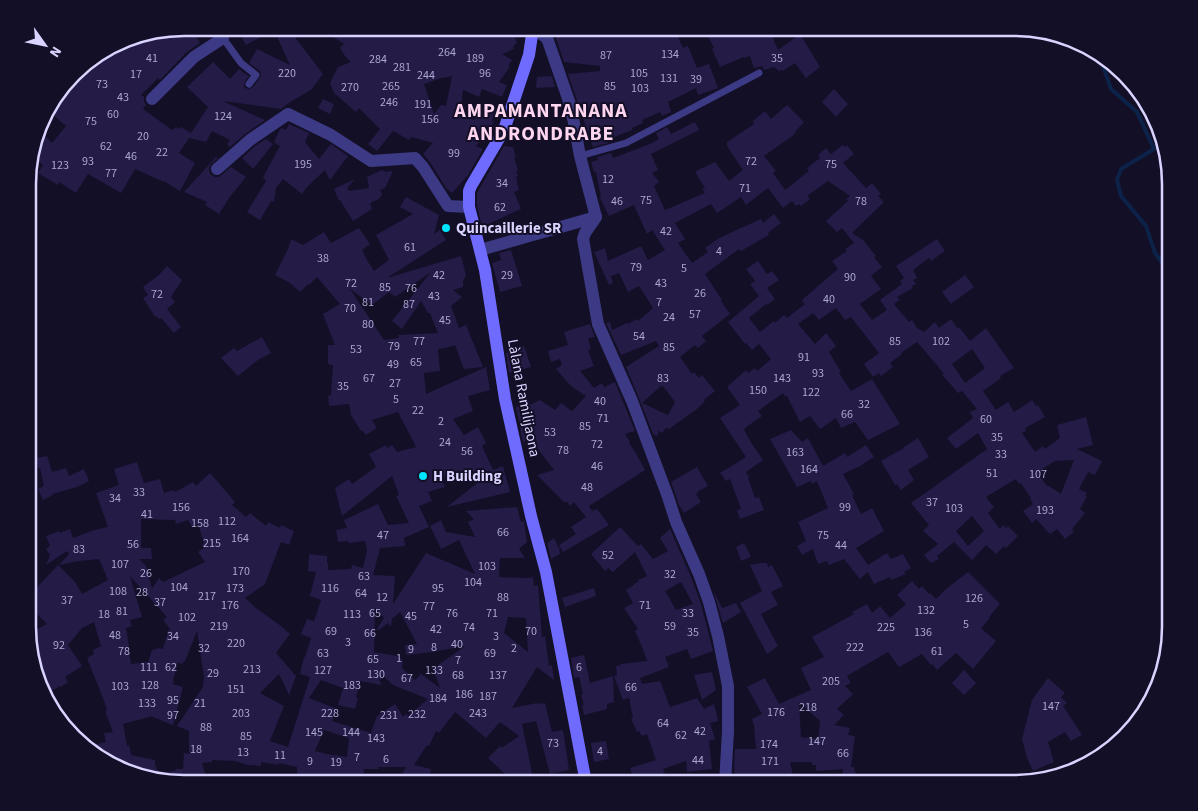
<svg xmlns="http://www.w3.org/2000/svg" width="1198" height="811" font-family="'Source Sans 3',sans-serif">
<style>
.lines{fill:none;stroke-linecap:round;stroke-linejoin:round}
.stream{stroke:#0c2248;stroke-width:4}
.building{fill:#241b47;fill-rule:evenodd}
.lane{stroke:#3d3a85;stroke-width:7}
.street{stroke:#3d3a85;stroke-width:12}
.secondary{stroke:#6f6bff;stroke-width:12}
.poi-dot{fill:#00e5ff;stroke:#130f26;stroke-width:2}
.labels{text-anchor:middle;stroke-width:4;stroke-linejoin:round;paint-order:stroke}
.number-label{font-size:12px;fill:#aca6d1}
.poi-label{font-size:15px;font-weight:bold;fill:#d9d4ff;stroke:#130f26;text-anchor:start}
.street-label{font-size:15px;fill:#d9d4ff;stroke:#130f26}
.district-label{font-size:20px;font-weight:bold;letter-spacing:1px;fill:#ffd6f0;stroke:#130f26}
.rim{fill:none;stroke:#d9d4ff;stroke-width:2.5}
</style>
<rect width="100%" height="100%" fill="#130f26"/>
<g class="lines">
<!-- stream -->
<path class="stream" d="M 1096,53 L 1102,63 L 1111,89 L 1137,112 L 1154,149 L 1121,169 L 1117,180 L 1121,196 L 1146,226 L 1155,253 L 1170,273"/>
</g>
<!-- building -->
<g class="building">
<path d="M 184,28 L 191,28 L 200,43 L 184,54 L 185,54 L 160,80 L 158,78 L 141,95 L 144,97 L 144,102 L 146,105 L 143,109 L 172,130 L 176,127 L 180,129 L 181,127 L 191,133 L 208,107 L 187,87 L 213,62 L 230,79 L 239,69 L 244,73 L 249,76 L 245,81 L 244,86 L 245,88 L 249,89 L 253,87 L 261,76 L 260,71 L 249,63 L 257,49 L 290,65 L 274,30 L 246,45 L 236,28 L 313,28 L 294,36 L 323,74 L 311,90 L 290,102 L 281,109 L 223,101 L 265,120 L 245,134 L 230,147 L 227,144 L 230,140 L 212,131 L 206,142 L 189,138 L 179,153 L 195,163 L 180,191 L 164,181 L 164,182 L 135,169 L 121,193 L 88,174 L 76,193 L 59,182 L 58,185 L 38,173 L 43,165 L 32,155 L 34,146 L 44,135 L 52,143 L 66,126 L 53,115 L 48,108 L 73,77 L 75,79 L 104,52 L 124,39 Z"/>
<path d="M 320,28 L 344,28 L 351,32 L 358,28 L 498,28 L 501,36 L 513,32 L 517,43 L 513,46 L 514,49 L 502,54 L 512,60 L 508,66 L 510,67 L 499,82 L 507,85 L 502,97 L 482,89 L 479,97 L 463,90 L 460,112 L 474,120 L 482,109 L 494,113 L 492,121 L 494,122 L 476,146 L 483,149 L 467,177 L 467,176 L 452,193 L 446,188 L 430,162 L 423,154 L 433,143 L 411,137 L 409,140 L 393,131 L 377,151 L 368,144 L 380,129 L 359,108 L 356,112 L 334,93 L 330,83 L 338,67 L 351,62 L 345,56 L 340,48 L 344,44 ZM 452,76 L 446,106 L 441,105 L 434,114 L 424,84 L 444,77 L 444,78 Z"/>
<path d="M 548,28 L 674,28 L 683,48 L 688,46 L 697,68 L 709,64 L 718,88 L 698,95 L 696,88 L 668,102 L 671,112 L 662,116 L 660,112 L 642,120 L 643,123 L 632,128 L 632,130 L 607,140 L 608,143 L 593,147 L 568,74 L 600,71 L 600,66 L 564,62 L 555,35 Z"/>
<path d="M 704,28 L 759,28 L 762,37 L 771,33 L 778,50 L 800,34 L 803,39 L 820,67 L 806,78 L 795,63 L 783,71 L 782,70 L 779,71 L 774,67 L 764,70 L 762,66 L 754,68 L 750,56 L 744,58 L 744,57 L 720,67 L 712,49 L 714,48 Z"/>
<path d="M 552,76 L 555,87 L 536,88 L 537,77 Z"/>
<path d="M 834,89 L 848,104 L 836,117 L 822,102 Z"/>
<path d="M 323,99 L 334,104 L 330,114 L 318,108 Z"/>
<path d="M 787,105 L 804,122 L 794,133 L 795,134 L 764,156 L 776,171 L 773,173 L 785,190 L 809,171 L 807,168 L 820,158 L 818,155 L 826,148 L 831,154 L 843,145 L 845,147 L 847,145 L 854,154 L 843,163 L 866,188 L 872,183 L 881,194 L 878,196 L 884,202 L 852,233 L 863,240 L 876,256 L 874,257 L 882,267 L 871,276 L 881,289 L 860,304 L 872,320 L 887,310 L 880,300 L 902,284 L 900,281 L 904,278 L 896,266 L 937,239 L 945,251 L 931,261 L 929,258 L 913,270 L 917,278 L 913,280 L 916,284 L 912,286 L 913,288 L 897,297 L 900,300 L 894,304 L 909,322 L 912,320 L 917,328 L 924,332 L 935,322 L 939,328 L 951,319 L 958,329 L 959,327 L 970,341 L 986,328 L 1014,368 L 1000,376 L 1001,378 L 983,391 L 996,410 L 1008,402 L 1014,412 L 1032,400 L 1036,406 L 1038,405 L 1045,417 L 1025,428 L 1026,431 L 1022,433 L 1035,452 L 1043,446 L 1045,449 L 1060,438 L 1057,425 L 1086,417 L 1093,445 L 1077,449 L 1102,461 L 1095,475 L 1088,472 L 1079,489 L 1087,493 L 1085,495 L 1087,496 L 1080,509 L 1085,513 L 1072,529 L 1074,532 L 1065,539 L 1057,529 L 1050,534 L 1036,519 L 1032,523 L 1023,511 L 1033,504 L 1030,499 L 1031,498 L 1021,483 L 1019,484 L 1016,479 L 986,497 L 994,507 L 988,513 L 1000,529 L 1003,525 L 1006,528 L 1008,526 L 1018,536 L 1006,548 L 1004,546 L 996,554 L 986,545 L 972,560 L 954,542 L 937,556 L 939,559 L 931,563 L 924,555 L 938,544 L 923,531 L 929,525 L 911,503 L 987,449 L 978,433 L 956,449 L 947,438 L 973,418 L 970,412 L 977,409 L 962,391 L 958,393 L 953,387 L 942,375 L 944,374 L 936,364 L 917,342 L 901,353 L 902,354 L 890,363 L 893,367 L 881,376 L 879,373 L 873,377 L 864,364 L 879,353 L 851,317 L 845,320 L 836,308 L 819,320 L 813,313 L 798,324 L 815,344 L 826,333 L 836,346 L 829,352 L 841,372 L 839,373 L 851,391 L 872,379 L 900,424 L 868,440 L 855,422 L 841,428 L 836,418 L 820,429 L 810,416 L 800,422 L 787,396 L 785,396 L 783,393 L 758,411 L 762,416 L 745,428 L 745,429 L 744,430 L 752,444 L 763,460 L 746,472 L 749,477 L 748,478 L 755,498 L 759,497 L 764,510 L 740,519 L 737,510 L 741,509 L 730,479 L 726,481 L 720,473 L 746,457 L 720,418 L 740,405 L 727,387 L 746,370 L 748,373 L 755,368 L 757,371 L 771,359 L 759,344 L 752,350 L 746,343 L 745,344 L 728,322 L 759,296 L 750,284 L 755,281 L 746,269 L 758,261 L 767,274 L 772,271 L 779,280 L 767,288 L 775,299 L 767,305 L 766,304 L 749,318 L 760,332 L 774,321 L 775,323 L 784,315 L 787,318 L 805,304 L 802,301 L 803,299 L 838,269 L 832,261 L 847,251 L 845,249 L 854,243 L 842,228 L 837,232 L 826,221 L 848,201 L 846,199 L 850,196 L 828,181 L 807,196 L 810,199 L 801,206 L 799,204 L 796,206 L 792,201 L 783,208 L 768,188 L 746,205 L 741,197 L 717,213 L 711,204 L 675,223 L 685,239 L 678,243 L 692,263 L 708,252 L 705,248 L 719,238 L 761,219 L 763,223 L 774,214 L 781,223 L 768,233 L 769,235 L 741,251 L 739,249 L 705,274 L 722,300 L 721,301 L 730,314 L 702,336 L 706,341 L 698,348 L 695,345 L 680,357 L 692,374 L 694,372 L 699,378 L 702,375 L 715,391 L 704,400 L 705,401 L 697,409 L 669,429 L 666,428 L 662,433 L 659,431 L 657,436 L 653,434 L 639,398 L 626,367 L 659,346 L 656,341 L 621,355 L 606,323 L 610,322 L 612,330 L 627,323 L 628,324 L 637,319 L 638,321 L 653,308 L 639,286 L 628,292 L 619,273 L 611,276 L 613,283 L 609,285 L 594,252 L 605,248 L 608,261 L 641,246 L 648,260 L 665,250 L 652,230 L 647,234 L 634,205 L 609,216 L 600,198 L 601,197 L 596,172 L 594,172 L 591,162 L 598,160 L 597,157 L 611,153 L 613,158 L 650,144 L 659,139 L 656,133 L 667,127 L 671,134 L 695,122 L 699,130 L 651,154 L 658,170 L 652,173 L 659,182 L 654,186 L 665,210 L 705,193 L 702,189 L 705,188 L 695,172 L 703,167 L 703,168 L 715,162 L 729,181 L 743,170 L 727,146 L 727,142 L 754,124 L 753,121 L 765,111 L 771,119 ZM 972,349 L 985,368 L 965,383 L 952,364 ZM 661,386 L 662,387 L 663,386 L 675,402 L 668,415 L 642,403 ZM 1074,460 L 1061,494 L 1049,486 L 1047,486 L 1039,475 L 1042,472 L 1041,470 L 1055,461 ZM 972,516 L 984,531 L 968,546 L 956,531 Z"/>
<path d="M 289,124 L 309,133 L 305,142 L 319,159 L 331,144 L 348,156 L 330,180 L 325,170 L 306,188 L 302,194 L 283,179 L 276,188 L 274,202 L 271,201 L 260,220 L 247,212 L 266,181 L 263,177 L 280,146 L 274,142 L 280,129 L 282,128 L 286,130 Z"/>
<path d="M 266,139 L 273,144 L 253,169 L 242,158 L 255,146 Z"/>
<path d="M 504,146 L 513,147 L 516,157 L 514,157 L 518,171 L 516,171 L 518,176 L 516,177 L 519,190 L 514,192 L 521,209 L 482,227 L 477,206 L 477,193 Z"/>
<path d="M 216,157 L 218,158 L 212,163 L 209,167 L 209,171 L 211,175 L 215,177 L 219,177 L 231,167 L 246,177 L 229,198 L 219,214 L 205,205 L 207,202 L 184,192 Z"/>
<path d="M 382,170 L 384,172 L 393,171 L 385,188 L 380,190 L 382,194 L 379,199 L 370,203 L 372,209 L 353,221 L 340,200 L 339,201 L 334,189 L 355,179 L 347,188 L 349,191 L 369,188 L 367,177 Z"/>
<path d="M 406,197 L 439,215 L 434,234 L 440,230 L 446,240 L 387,278 L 461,256 L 466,275 L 463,281 L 463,287 L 453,290 L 462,297 L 451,306 L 459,328 L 466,325 L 483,367 L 464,369 L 455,345 L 446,348 L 438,349 L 440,371 L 424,373 L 426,394 L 486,367 L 490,390 L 468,396 L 473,411 L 453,419 L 464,435 L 478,427 L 486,443 L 482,446 L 493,470 L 503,466 L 510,492 L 447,507 L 486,476 L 465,482 L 459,470 L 441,478 L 445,487 L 428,492 L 432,501 L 419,506 L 429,527 L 404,538 L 405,546 L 380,548 L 373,575 L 395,576 L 393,604 L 426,553 L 475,574 L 459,540 L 441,549 L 430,526 L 441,520 L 446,532 L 475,537 L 468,522 L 474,519 L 466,511 L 517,507 L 521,522 L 524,521 L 527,542 L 519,549 L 525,558 L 500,558 L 499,577 L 528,578 L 533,577 L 534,586 L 538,585 L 542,637 L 545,636 L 549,666 L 552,665 L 554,680 L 537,667 L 512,708 L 537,703 L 537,704 L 545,703 L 552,732 L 563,730 L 569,770 L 550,774 L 536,721 L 522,724 L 534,783 L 500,783 L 506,775 L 488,758 L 500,746 L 502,748 L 519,736 L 500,722 L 486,738 L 455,712 L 439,733 L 436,731 L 429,746 L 427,745 L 414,765 L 431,769 L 428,783 L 397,783 L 406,767 L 378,767 L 379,769 L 364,769 L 363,783 L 333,780 L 333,783 L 297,783 L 297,767 L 279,763 L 278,765 L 261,762 L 261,766 L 248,765 L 235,761 L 212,760 L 212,762 L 202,763 L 208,783 L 174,783 L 133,775 L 113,764 L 114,758 L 103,759 L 92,753 L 89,746 L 106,742 L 104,733 L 113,732 L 105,711 L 107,710 L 103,698 L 87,658 L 94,654 L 93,650 L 101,646 L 94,622 L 82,628 L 68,645 L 82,666 L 65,677 L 68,682 L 61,687 L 60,686 L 47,694 L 43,688 L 29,649 L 33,645 L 29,636 L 33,634 L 32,632 L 47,624 L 29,606 L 29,596 L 58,565 L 75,582 L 82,594 L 108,580 L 99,559 L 79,561 L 59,565 L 69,554 L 67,551 L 46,565 L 50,555 L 46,549 L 50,546 L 46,536 L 59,531 L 60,533 L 70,529 L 73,538 L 94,530 L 108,527 L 96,493 L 119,485 L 114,469 L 137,462 L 144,483 L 160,479 L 164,493 L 174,490 L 175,492 L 193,482 L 196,486 L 210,473 L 235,502 L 232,505 L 246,517 L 250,513 L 266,526 L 268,522 L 280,528 L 281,525 L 294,531 L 289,545 L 281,542 L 265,584 L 245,598 L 256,608 L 281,626 L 290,634 L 276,653 L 296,676 L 289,695 L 279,674 L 260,693 L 284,706 L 270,741 L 288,747 L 310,677 L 300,674 L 304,657 L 305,657 L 311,638 L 301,634 L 307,619 L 314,621 L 321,600 L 310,596 L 316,572 L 308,571 L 309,554 L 327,556 L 327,563 L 328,563 L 328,570 L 351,569 L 352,565 L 363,568 L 367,551 L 365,541 L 349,543 L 348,541 L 338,542 L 336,530 L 347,528 L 344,520 L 378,504 L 388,525 L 409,523 L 396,496 L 399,495 L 392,476 L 342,516 L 335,488 L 349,479 L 352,484 L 376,467 L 369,454 L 386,445 L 387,448 L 392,445 L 397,452 L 416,447 L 398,412 L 372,420 L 377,428 L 366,435 L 362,430 L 361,431 L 351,415 L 349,404 L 329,406 L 328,396 L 331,395 L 333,365 L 328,364 L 328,345 L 335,345 L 323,314 L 340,304 L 317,277 L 309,285 L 308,284 L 300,292 L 290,283 L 275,275 L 288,249 L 291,239 L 303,245 L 324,232 L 331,243 L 359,228 L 370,244 L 362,250 L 368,262 L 374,271 L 389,260 L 376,235 L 413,214 L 400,207 ZM 431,272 L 392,321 L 402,329 L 421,301 L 428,313 L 430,313 L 438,333 L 398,335 L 399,338 L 384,340 L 350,289 L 372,305 L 389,292 L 395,297 ZM 141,519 L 175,520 L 176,524 L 188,520 L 192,527 L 198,524 L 204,543 L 202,545 L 204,548 L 198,552 L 205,562 L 163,582 L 159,578 L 152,589 L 146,566 L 139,559 L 152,559 L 151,548 L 141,548 ZM 130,576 L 167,617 L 163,620 L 170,629 L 168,631 L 163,649 L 159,648 L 152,650 L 148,662 L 131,664 L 128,647 L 129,646 L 126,628 L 132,626 L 130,620 L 142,617 ZM 375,608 L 384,618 L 377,629 L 379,630 L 388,623 L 391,627 L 392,619 L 400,612 L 417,644 L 405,645 L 406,655 L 432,652 L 465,646 L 433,669 L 440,688 L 421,674 L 415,680 L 402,668 L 403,660 L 397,656 L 374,652 ZM 508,617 L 526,618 L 528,652 L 504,633 ZM 197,631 L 204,677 L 203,687 L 177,726 L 189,731 L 189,754 L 184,753 L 183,769 L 176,769 L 176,770 L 159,774 L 155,764 L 155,760 L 131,755 L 129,745 L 127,746 L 123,724 L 149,717 L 150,716 L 173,725 L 183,687 L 173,684 L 174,681 L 173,681 L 178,662 L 182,664 L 184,661 L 185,661 ZM 382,675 L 393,685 L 428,699 L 408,716 L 406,714 L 403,717 L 395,704 L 377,716 L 371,733 L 332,721 L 337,709 L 309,698 L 321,680 L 343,688 L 338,705 L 355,709 L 358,698 L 356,697 L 360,681 L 382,685 L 378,678 L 381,680 ZM 324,730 L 349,738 L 347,757 L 327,754 L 315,751 Z"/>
<path d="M 511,250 L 522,286 L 500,292 L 492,263 L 501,260 L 499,253 Z"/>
<path d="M 167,266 L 182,280 L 171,297 L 175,302 L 167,309 L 181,327 L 174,333 L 161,318 L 159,319 L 156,316 L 155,317 L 143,298 L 148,295 L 143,287 L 159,275 Z"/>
<path d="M 965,275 L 974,287 L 951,304 L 942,292 Z"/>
<path d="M 590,324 L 595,337 L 588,338 L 591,349 L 588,350 L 594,366 L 580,371 L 594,388 L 602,383 L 604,387 L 615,382 L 635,431 L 625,434 L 630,442 L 629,443 L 635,452 L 645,470 L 589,506 L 592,511 L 597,509 L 609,525 L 563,552 L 559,545 L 576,534 L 571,527 L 586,517 L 574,502 L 570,506 L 567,502 L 564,502 L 537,475 L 554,470 L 531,440 L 523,442 L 516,407 L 529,400 L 530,405 L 540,400 L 555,410 L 561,403 L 572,411 L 586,396 L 571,386 L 556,369 L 562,365 L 560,359 L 551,362 L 548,351 L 568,345 L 564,332 Z"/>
<path d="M 262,337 L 271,353 L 258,360 L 238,376 L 221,358 L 234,348 L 237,351 Z"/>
<path d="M 524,346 L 531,367 L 509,373 L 506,353 Z"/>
<path d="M 791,430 L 802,442 L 808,438 L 823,466 L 845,453 L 847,457 L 866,445 L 874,457 L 860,466 L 843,474 L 854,494 L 852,495 L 861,514 L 872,508 L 884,531 L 856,548 L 868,565 L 887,553 L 891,559 L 903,554 L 911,568 L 904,572 L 906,574 L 891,580 L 890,577 L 874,584 L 868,572 L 860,579 L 844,559 L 829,565 L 827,561 L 818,564 L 813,549 L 802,555 L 797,546 L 806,541 L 798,522 L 828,508 L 817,481 L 812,484 L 811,481 L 797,487 L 770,439 Z"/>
<path d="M 918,438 L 929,457 L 908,470 L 914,480 L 901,490 L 897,484 L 895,485 L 881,461 L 904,448 L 904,447 Z"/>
<path d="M 47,456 L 52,472 L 66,468 L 69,476 L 84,469 L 89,481 L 77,487 L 52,494 L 53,495 L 43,500 L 38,489 L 44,486 L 40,468 L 38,468 L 36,458 Z"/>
<path d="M 697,467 L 708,486 L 697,492 L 698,493 L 696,494 L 701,502 L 684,513 L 679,505 L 671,482 Z"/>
<path d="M 620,527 L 638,546 L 641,544 L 653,559 L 668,551 L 660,538 L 670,529 L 691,577 L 701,604 L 713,651 L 691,659 L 687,649 L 665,657 L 669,667 L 640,678 L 642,684 L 660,681 L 670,707 L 697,698 L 704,709 L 714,704 L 718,721 L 710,723 L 715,739 L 709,741 L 712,769 L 687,772 L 686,761 L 663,769 L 665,773 L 645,780 L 646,783 L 635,783 L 630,768 L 656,760 L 647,734 L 642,736 L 639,731 L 637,732 L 631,719 L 633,718 L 629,698 L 623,700 L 614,676 L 617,675 L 616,666 L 621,665 L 621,664 L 647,661 L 643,649 L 635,631 L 638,629 L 624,608 L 633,603 L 626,590 L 634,585 L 634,584 L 639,581 L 638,580 L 647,576 L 635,552 L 613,572 L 608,568 L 605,571 L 591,554 ZM 681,582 L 693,604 L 676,610 L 665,591 Z"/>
<path d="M 554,538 L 560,550 L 559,551 L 560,554 L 551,559 L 547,543 Z"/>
<path d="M 744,543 L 751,557 L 741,561 L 736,547 Z"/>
<path d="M 761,563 L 767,563 L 768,567 L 772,565 L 783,586 L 771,592 L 778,605 L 761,614 L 778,646 L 767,654 L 740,603 L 762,591 L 750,565 Z"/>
<path d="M 968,572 L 1000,604 L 989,617 L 990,618 L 981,628 L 996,641 L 973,669 L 956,653 L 937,670 L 932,664 L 931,665 L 922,654 L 899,667 L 888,652 L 847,676 L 851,683 L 845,686 L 853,694 L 837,709 L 844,715 L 834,725 L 850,728 L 848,735 L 855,736 L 851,767 L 854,767 L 855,773 L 856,773 L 856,783 L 842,783 L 843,769 L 816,771 L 816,765 L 812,765 L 812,762 L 790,762 L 793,775 L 778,778 L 779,781 L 769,783 L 762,783 L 761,778 L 746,779 L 746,783 L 736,783 L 734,767 L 735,749 L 756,749 L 754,725 L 752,719 L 762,714 L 747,687 L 765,678 L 779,704 L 811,690 L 801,668 L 824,657 L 812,637 L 854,614 L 852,612 L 867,604 L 872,613 L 880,606 L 890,618 L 906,604 L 897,595 L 912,581 L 919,589 L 922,586 L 929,594 L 930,593 L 936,599 L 946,589 ZM 799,702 L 820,721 L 818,739 L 801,737 Z"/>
<path d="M 594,588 L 596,596 L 565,607 L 562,598 Z"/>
<path d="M 713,590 L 722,608 L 736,603 L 741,612 L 723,623 Z"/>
<path d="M 584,655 L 590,683 L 613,676 L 614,702 L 607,704 L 607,709 L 584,715 L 582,705 L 584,705 L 581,695 L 583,694 L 579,677 L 574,678 L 571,658 Z"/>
<path d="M 964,670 L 976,683 L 964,695 L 952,683 Z"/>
<path d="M 712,672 L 716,690 L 702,700 L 694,675 Z"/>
<path d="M 1048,678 L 1065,693 L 1061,697 L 1067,703 L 1063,706 L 1082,735 L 1071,741 L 1065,732 L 1048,742 L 1054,762 L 1033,771 L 1027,758 L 1022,739 L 1032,700 Z"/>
<path d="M 606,741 L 609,759 L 594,762 L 591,743 Z"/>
</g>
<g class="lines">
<!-- lane -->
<g class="lane">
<path d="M 223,38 L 241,63 L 256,75 L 249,84"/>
<path d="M 580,156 L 626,143 L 759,73"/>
</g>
<!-- street -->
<g class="street">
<path d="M 533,28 L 547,38 L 571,107 L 580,156 L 596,217 L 585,233 L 583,239 L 598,324 L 632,401 L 668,497 L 676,522 L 699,574 L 709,602 L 718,636 L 728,686 L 728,732 L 725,783"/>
<path d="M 152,99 L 194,57 L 223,38 L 215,28"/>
<path d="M 217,169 L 250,140 L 288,114 L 331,135 L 371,161 L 415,158 L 423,167 L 448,206 L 469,207"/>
<path d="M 480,250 L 596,217"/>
</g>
<!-- secondary -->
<path class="secondary" d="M 533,28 L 529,55 L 504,130 L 471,186 L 469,191 L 469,207 L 485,270 L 505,399 L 531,516 L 546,572 L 586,783"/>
</g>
<!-- markers -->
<g class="poi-dot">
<circle cx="446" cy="228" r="5"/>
<circle cx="423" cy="476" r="5"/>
</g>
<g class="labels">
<!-- number labels -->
<g class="number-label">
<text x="447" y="56">264</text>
<text x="670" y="58">134</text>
<text x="606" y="59">87</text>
<text x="152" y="62">41</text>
<text x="475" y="62">189</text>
<text x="777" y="62">35</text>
<text x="378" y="63">284</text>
<text x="402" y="71">281</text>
<text x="287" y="77">220</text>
<text x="485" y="77">96</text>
<text x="639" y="77">105</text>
<text x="136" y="78">17</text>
<text x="426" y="79">244</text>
<text x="669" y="82">131</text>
<text x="696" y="83">39</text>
<text x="102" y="88">73</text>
<text x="391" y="90">265</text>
<text x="610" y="90">85</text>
<text x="350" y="91">270</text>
<text x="640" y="92">103</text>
<text x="123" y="101">43</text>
<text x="389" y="106">246</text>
<text x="423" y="108">191</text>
<text x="113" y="118">60</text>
<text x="223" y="120">124</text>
<text x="430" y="123">156</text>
<text x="91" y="125">75</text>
<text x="143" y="140">20</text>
<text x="106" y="150">62</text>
<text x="162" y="156">22</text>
<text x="454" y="157">99</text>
<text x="131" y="160">46</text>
<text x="88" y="165">93</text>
<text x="751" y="165">72</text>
<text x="303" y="168">195</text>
<text x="831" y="168">75</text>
<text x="60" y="169">123</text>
<text x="111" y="177">77</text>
<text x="608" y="183">12</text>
<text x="502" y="187">34</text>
<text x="745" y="192">71</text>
<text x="646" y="204">75</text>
<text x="617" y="205">46</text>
<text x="861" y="205">78</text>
<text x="500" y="211">62</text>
<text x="666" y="235">42</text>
<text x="410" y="251">61</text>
<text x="719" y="255">4</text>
<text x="323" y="262">38</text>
<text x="636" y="271">79</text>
<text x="684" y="272">5</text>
<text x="439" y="279">42</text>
<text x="507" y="279">29</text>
<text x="850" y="281">90</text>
<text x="351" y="287">72</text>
<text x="661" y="287">43</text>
<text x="385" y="291">85</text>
<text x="411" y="292">76</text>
<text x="700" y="297">26</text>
<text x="157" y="298">72</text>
<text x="434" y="300">43</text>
<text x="829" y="303">40</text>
<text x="368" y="306">81</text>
<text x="659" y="306">7</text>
<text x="409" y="308">87</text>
<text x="350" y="312">70</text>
<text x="695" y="318">57</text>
<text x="669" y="321">24</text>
<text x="445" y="324">45</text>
<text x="368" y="328">80</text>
<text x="639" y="340">54</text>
<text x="419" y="345">77</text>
<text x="895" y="345">85</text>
<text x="941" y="345">102</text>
<text x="394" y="350">79</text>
<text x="669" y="351">85</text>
<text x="356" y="353">53</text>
<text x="804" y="361">91</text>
<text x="416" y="366">65</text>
<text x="393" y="368">49</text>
<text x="818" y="377">93</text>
<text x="369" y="382">67</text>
<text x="663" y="382">83</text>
<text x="782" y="382">143</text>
<text x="395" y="387">27</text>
<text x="343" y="390">35</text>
<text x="758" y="394">150</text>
<text x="811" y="396">122</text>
<text x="396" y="403">5</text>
<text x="600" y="405">40</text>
<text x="864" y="408">32</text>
<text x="418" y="414">22</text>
<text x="847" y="418">66</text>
<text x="603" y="422">71</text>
<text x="986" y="423">60</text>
<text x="441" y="425">2</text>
<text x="585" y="430">85</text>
<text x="550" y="436">53</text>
<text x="997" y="441">35</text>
<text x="445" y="446">24</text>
<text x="597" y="448">72</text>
<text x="563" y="454">78</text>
<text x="467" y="455">56</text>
<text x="795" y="456">163</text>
<text x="1001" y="458">33</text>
<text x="597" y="470">46</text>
<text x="809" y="473">164</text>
<text x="992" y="477">51</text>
<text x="1038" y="478">107</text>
<text x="587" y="491">48</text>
<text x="139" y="496">33</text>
<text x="115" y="502">34</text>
<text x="932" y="506">37</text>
<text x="181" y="511">156</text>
<text x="845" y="511">99</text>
<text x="954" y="512">103</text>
<text x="1045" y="514">193</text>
<text x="147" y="518">41</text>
<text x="227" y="525">112</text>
<text x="200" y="527">158</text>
<text x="503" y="536">66</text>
<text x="383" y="539">47</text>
<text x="823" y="539">75</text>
<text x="240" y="542">164</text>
<text x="212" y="547">215</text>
<text x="133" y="548">56</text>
<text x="841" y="549">44</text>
<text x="79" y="553">83</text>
<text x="608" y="559">52</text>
<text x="120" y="568">107</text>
<text x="487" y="570">103</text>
<text x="241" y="575">170</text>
<text x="146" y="577">26</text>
<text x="670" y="578">32</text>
<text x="364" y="580">63</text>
<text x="473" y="586">104</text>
<text x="179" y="591">104</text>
<text x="235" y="592">173</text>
<text x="330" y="592">116</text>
<text x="438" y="592">95</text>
<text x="118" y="595">108</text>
<text x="142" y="596">28</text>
<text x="361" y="597">64</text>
<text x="207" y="600">217</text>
<text x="382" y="601">12</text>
<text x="503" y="601">88</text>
<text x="974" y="602">126</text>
<text x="67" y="604">37</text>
<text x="160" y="606">37</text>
<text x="230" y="609">176</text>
<text x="645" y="609">71</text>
<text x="429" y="610">77</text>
<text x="926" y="614">132</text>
<text x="122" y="615">81</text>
<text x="375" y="617">65</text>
<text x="452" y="617">76</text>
<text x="492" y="617">71</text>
<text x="688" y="617">33</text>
<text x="104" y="618">18</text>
<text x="352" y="618">113</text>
<text x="411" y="620">45</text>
<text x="187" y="621">102</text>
<text x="966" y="628">5</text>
<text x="219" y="630">219</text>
<text x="670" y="630">59</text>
<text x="469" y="631">74</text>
<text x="886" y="631">225</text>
<text x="436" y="633">42</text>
<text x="331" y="635">69</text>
<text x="531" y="635">70</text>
<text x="693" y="636">35</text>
<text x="923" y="636">136</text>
<text x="370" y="637">66</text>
<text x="115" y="639">48</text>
<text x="173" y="640">34</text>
<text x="496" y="640">3</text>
<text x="348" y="646">3</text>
<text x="236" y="647">220</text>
<text x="457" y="648">40</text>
<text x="59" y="649">92</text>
<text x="434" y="651">8</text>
<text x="855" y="651">222</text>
<text x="204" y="652">32</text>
<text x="514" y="652">2</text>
<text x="411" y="653">9</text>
<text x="124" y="655">78</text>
<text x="937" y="655">61</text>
<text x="323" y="657">63</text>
<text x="490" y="657">69</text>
<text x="399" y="662">1</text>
<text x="373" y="663">65</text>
<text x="458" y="664">7</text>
<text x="149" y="671">111</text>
<text x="171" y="671">62</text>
<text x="579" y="671">6</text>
<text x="252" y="673">213</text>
<text x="323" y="674">127</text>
<text x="434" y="674">133</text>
<text x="213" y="677">29</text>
<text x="376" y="678">130</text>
<text x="458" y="679">68</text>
<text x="498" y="679">137</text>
<text x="407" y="682">67</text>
<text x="831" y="685">205</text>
<text x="150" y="689">128</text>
<text x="352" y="689">183</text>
<text x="120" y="690">103</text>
<text x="631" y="691">66</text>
<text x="236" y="693">151</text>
<text x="464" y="698">186</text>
<text x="488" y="700">187</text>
<text x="438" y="702">184</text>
<text x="173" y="704">95</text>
<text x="147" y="707">133</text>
<text x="200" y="707">21</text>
<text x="1051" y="710">147</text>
<text x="808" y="711">218</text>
<text x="776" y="716">176</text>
<text x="241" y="717">203</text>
<text x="330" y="717">228</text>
<text x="478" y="717">243</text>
<text x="417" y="718">232</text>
<text x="173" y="719">97</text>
<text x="389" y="719">231</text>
<text x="663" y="727">64</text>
<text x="206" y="731">88</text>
<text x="700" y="735">42</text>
<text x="314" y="736">145</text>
<text x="351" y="736">144</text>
<text x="681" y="739">62</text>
<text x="246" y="740">85</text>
<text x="376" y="742">143</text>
<text x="817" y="745">147</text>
<text x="553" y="747">73</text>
<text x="769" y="748">174</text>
<text x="196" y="753">18</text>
<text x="600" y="755">4</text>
<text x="243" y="756">13</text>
<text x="843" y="757">66</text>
<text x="280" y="759">11</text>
<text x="357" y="761">7</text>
<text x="386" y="763">6</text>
<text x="698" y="764">44</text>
<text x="310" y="765">9</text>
<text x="770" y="765">171</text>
<text x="336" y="766">19</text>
</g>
<!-- poi labels -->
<g class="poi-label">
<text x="456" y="233">Quincaillerie SR</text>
<text x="433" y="481">H Building</text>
</g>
<!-- street labels -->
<g class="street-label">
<text transform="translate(524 398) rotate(79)" y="5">Làlana Ramilijaona</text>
</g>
<!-- district labels -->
<g class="district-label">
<text x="541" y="117">AMPAMANTANANA<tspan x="541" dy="23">ANDRONDRABE</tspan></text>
</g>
</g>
<!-- crop -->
<path d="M0 0H1198V811H0ZM184 36H1014A148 148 0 0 1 1162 184V627A148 148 0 0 1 1014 775H184A148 148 0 0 1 36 627V184A148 148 0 0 1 184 36Z" fill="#130f26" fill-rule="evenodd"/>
<path class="rim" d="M184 36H1014A148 148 0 0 1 1162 184V627A148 148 0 0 1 1014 775H184A148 148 0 0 1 36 627V184A148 148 0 0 1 184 36Z"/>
<!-- north arrow -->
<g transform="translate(45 45) rotate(123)" stroke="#130f26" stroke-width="4" paint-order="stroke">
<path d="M0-4L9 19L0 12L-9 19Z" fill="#d9d4ff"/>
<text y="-8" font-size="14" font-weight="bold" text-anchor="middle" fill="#d9d4ff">N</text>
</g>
</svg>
